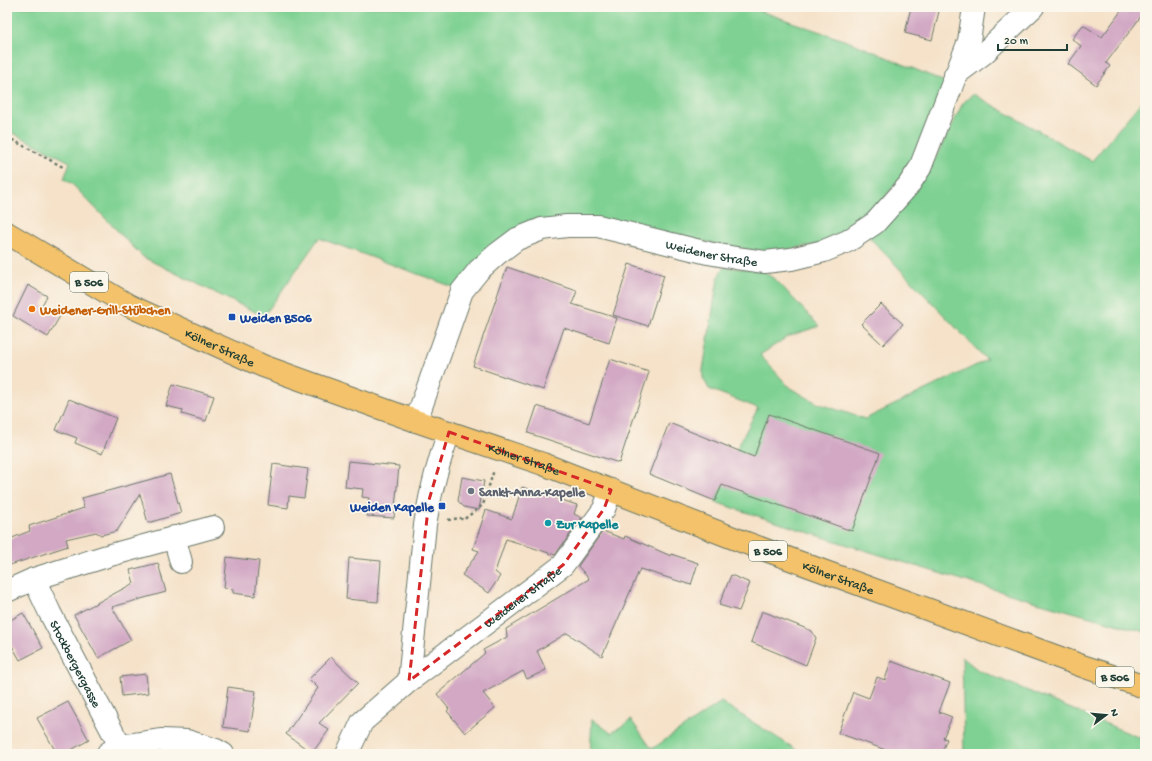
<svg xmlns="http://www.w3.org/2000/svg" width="1152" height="761" font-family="'Gochi Hand',sans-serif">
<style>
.green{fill:#7fd193;stroke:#4f8764}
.building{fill:#d2a8c4}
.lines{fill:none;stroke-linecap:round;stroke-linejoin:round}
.minor-casing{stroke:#6a7768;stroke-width:24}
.primary-casing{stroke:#6a7768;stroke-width:24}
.path{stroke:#6a7768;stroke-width:2.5;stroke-dasharray:3 3;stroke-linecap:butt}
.minor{stroke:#fff;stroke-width:22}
.primary{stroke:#f3c26a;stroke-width:22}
.marked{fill:none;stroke:#d62828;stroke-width:3;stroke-dasharray:8 5;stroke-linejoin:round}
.food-dot{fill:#e8710a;stroke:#fbf7ec;stroke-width:1.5}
.transit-dot{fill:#1a4fb4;stroke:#fbf7ec;stroke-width:1.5}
.worship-dot{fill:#6b7280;stroke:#fbf7ec;stroke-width:1.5}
.culture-dot{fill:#0f9aa8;stroke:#fbf7ec;stroke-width:1.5}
.labels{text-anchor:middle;stroke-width:3.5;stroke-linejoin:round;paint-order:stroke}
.shield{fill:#fbf7ec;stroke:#61756b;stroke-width:1}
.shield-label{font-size:12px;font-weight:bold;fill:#1f3d34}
.street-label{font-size:13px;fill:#1f3d34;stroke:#fbf7ec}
.food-label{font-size:13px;font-weight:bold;fill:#c56008;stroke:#fbf7ec;text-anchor:start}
.transit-label{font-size:13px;font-weight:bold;fill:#164399;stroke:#fbf7ec;text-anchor:start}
.worship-label{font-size:13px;font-weight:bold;fill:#5b616d;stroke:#fbf7ec;text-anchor:start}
.culture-label{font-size:13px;font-weight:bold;fill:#0d838f;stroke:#fbf7ec;text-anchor:start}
</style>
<rect width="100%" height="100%" fill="#fbf7ec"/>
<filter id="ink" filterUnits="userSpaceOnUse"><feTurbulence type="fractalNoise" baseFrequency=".025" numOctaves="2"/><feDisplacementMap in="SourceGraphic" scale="8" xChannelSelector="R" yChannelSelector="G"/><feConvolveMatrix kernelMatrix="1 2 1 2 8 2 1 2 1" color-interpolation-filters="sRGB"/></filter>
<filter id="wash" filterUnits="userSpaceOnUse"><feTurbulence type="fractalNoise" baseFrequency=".012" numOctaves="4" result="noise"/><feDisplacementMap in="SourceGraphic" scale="16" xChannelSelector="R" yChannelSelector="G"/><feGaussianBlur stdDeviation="0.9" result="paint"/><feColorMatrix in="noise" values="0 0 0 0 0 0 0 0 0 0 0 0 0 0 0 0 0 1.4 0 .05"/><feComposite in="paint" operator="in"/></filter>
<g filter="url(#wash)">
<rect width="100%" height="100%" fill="#f5e2c9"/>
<!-- green -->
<g class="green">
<path d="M 7,7 L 749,7 L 858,45 L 945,82 L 911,166 L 868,217 L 820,244 L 767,253 L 569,217 L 456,288 L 319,238 L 264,316 L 234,302 L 143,257 L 71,183 L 64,179 L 70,162 L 7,130 Z"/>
<path d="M 973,94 L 1092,161 L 1145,97 L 1145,632 C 1000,593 857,549 715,502 L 736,450 L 758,408 L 709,389 L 703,378 L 703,370 L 718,278 L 721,271 L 725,267 L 763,271 L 777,281 L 819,326 L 787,337 L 760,355 L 790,388 L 817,403 L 865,419 L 987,360 L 869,237 L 929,171 L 963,103 Z"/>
<path d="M 962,657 L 978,670 L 1145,740 L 1145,754 L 964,754 Z"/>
<path d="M 721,702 L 803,754 L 590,754 L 592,719 L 611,733 L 631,720 L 652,749 Z"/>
</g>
<g id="blocks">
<!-- building -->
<g class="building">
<path d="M 911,7 L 940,7 L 932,40 L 905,33 Z"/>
<path d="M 1124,7 L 1145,7 L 1145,11 L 1106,63 L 1110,66 L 1096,85 L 1068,64 L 1081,46 L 1072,39 L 1083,25 L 1102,37 Z"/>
<path d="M 629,264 L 664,275 L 648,326 L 613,315 Z"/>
<path d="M 507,267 L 577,291 L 572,304 L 617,318 L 609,343 L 564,328 L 543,390 L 473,366 Z"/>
<path d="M 28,285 L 47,296 L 42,305 L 60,316 L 48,337 L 13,316 Z"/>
<path d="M 881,304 L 903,324 L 883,345 L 861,324 Z"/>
<path d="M 610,359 L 649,372 L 619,463 L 528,433 L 537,406 L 589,423 Z"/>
<path d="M 173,384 L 214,396 L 206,421 L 182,414 L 183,410 L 166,406 Z"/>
<path d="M 69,399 L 116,418 L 102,454 L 75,443 L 77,438 L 56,430 Z"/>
<path d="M 769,414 L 880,453 L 852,531 L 722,485 L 715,501 L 649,474 L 669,423 L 754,457 Z"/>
<path d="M 348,461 L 399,466 L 394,518 L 367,516 L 369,498 L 362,497 L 363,489 L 345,487 Z"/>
<path d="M 273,464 L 308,469 L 304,498 L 289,496 L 288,508 L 268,505 Z"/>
<path d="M 170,474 L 181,513 L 148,523 L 140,494 L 117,531 L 101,535 L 96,532 L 66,539 L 68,546 L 7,566 L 7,540 L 30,531 L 29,526 L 84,508 L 82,498 Z"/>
<path d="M 462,477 L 484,481 L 479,510 L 464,507 L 458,501 Z"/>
<path d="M 522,487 L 577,505 L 574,514 L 582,518 L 555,555 L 506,539 L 495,572 L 500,576 L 489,593 L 462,575 L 479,551 L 473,549 L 486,510 L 512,519 Z"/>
<path d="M 603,531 L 624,539 L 625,536 L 671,556 L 671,554 L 698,563 L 691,585 L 640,569 L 602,656 L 567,633 L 537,651 L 546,670 L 527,679 L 523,671 L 483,693 L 495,708 L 465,733 L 447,711 L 449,709 L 437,694 L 485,653 L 483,650 L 507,637 L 506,629 L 589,579 L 578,566 Z"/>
<path d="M 227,557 L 259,561 L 255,596 L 233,593 L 233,589 L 224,588 Z"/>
<path d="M 349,558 L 381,561 L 378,602 L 346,599 Z"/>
<path d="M 158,563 L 166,592 L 112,607 L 131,640 L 98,658 L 74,615 L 134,583 L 130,570 Z"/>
<path d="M 731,575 L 750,583 L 739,611 L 719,605 Z"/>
<path d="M 762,611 L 812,631 L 816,638 L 806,665 L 751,642 Z"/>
<path d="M 23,613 L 43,648 L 20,660 L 7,637 L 7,622 Z"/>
<path d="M 331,657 L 358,683 L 319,723 L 329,730 L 312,753 L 286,734 L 318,688 L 309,679 Z"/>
<path d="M 891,661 L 950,683 L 939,712 L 952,717 L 943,738 L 947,739 L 941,754 L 897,754 L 838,733 L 853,692 L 869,698 L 877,677 L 885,680 Z"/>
<path d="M 146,674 L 148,693 L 122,696 L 120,677 Z"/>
<path d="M 228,687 L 256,691 L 250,731 L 223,727 Z"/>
<path d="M 68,702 L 89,740 L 64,754 L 57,754 L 37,718 Z"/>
</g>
</g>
</g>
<g filter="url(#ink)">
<use href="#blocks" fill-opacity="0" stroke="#6a7768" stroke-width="1"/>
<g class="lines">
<defs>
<g id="minor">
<path d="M 955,75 L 983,54 L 1033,7"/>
<path id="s1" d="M 416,421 L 462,291 L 479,270 L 497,254 L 517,239 L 542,229 L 567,226 L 598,226 L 708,253 L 736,258 L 765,262 L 791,259 L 824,251 L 848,241 L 875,223 L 908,186 L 920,168 L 969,41 L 974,7"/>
<path d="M 174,537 L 181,562"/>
<path d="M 34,579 L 107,556 L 213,527"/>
<path id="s2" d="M 7,591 L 34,579 L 50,613 L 120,746"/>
<path d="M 409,681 L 425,525 C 430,493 438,463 449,432"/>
<path d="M 108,753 L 120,746 L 162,740 L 187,741 L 216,750 L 223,754"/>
<path id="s3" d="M 347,754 L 362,722 L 409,681 L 563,565 L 604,509 L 611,490"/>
</g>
<g id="primary">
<path id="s4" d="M 7,233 L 130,306 L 263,366 L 416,421 L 543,464 L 741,541 L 1085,667 L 1145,687"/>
</g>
</defs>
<!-- minor casing -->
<use href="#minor" class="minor-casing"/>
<!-- primary casing -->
<use href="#primary" class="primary-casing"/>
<!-- path -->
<g class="path">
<path d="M 7,137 L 63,167"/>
<path d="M 448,520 L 460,518 L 463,520 L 483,505 L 494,470"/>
</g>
<!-- minor -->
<use href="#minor" class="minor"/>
<!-- primary -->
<use href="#primary" class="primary"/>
</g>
</g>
<!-- marked area -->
<path class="marked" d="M 449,432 L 611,490 L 604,509 L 563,565 L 409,681 L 429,500 Z"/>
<!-- markers -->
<circle class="food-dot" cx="32" cy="309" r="4"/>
<g class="transit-dot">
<rect x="228" y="313" width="8" height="8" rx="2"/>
<rect x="438" y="502" width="8" height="8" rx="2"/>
</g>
<circle class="worship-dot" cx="471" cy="491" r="4"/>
<circle class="culture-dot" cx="548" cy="523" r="4"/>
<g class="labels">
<!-- shield labels -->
<g class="shield">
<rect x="70" y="272" width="38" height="20" rx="3"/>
<rect x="749" y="541" width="38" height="20" rx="3"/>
<rect x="1096" y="667" width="38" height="20" rx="3"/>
</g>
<g class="shield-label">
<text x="89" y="286">B 506</text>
<text x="768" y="555">B 506</text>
<text x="1115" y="681">B 506</text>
</g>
<!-- street labels -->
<g class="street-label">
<text dy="5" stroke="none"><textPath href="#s1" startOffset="414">Weidener Straße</textPath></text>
<text dy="5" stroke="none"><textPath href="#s4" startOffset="242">Kölner Straße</textPath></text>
<text dy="5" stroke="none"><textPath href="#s4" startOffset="566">Kölner Straße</textPath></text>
<text dy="5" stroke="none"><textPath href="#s4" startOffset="902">Kölner Straße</textPath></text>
<text dy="5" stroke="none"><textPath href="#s3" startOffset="239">Weidener Straße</textPath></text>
<text dy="5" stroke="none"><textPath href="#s2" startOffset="124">Stockbergergasse</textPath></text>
</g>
<!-- food labels -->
<g class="food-label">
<text x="40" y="314">Weidener-Grill-Stübchen</text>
</g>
<!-- transit labels -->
<g class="transit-label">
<text x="240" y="322">Weiden B506</text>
<text x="434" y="511" text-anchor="end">Weiden Kapelle</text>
</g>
<!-- worship labels -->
<g class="worship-label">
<text x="479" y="496">Sankt-Anna-Kapelle</text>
</g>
<!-- culture labels -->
<g class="culture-label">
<text x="556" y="528">Zur Kapelle</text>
</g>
</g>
<!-- margin -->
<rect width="1152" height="761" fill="none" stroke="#fbf7ec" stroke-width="24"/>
<!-- north arrow -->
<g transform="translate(1106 715) rotate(74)" stroke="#fbf7ec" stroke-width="3" paint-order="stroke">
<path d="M0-3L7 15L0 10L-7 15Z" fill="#1f3d34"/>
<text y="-6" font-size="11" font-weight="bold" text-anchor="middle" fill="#1f3d34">N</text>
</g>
<!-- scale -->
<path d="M998 44v6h69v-6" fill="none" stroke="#1f3d34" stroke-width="2"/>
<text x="1004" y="44" font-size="12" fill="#1f3d34" stroke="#fbf7ec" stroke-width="3" paint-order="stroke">20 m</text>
</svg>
